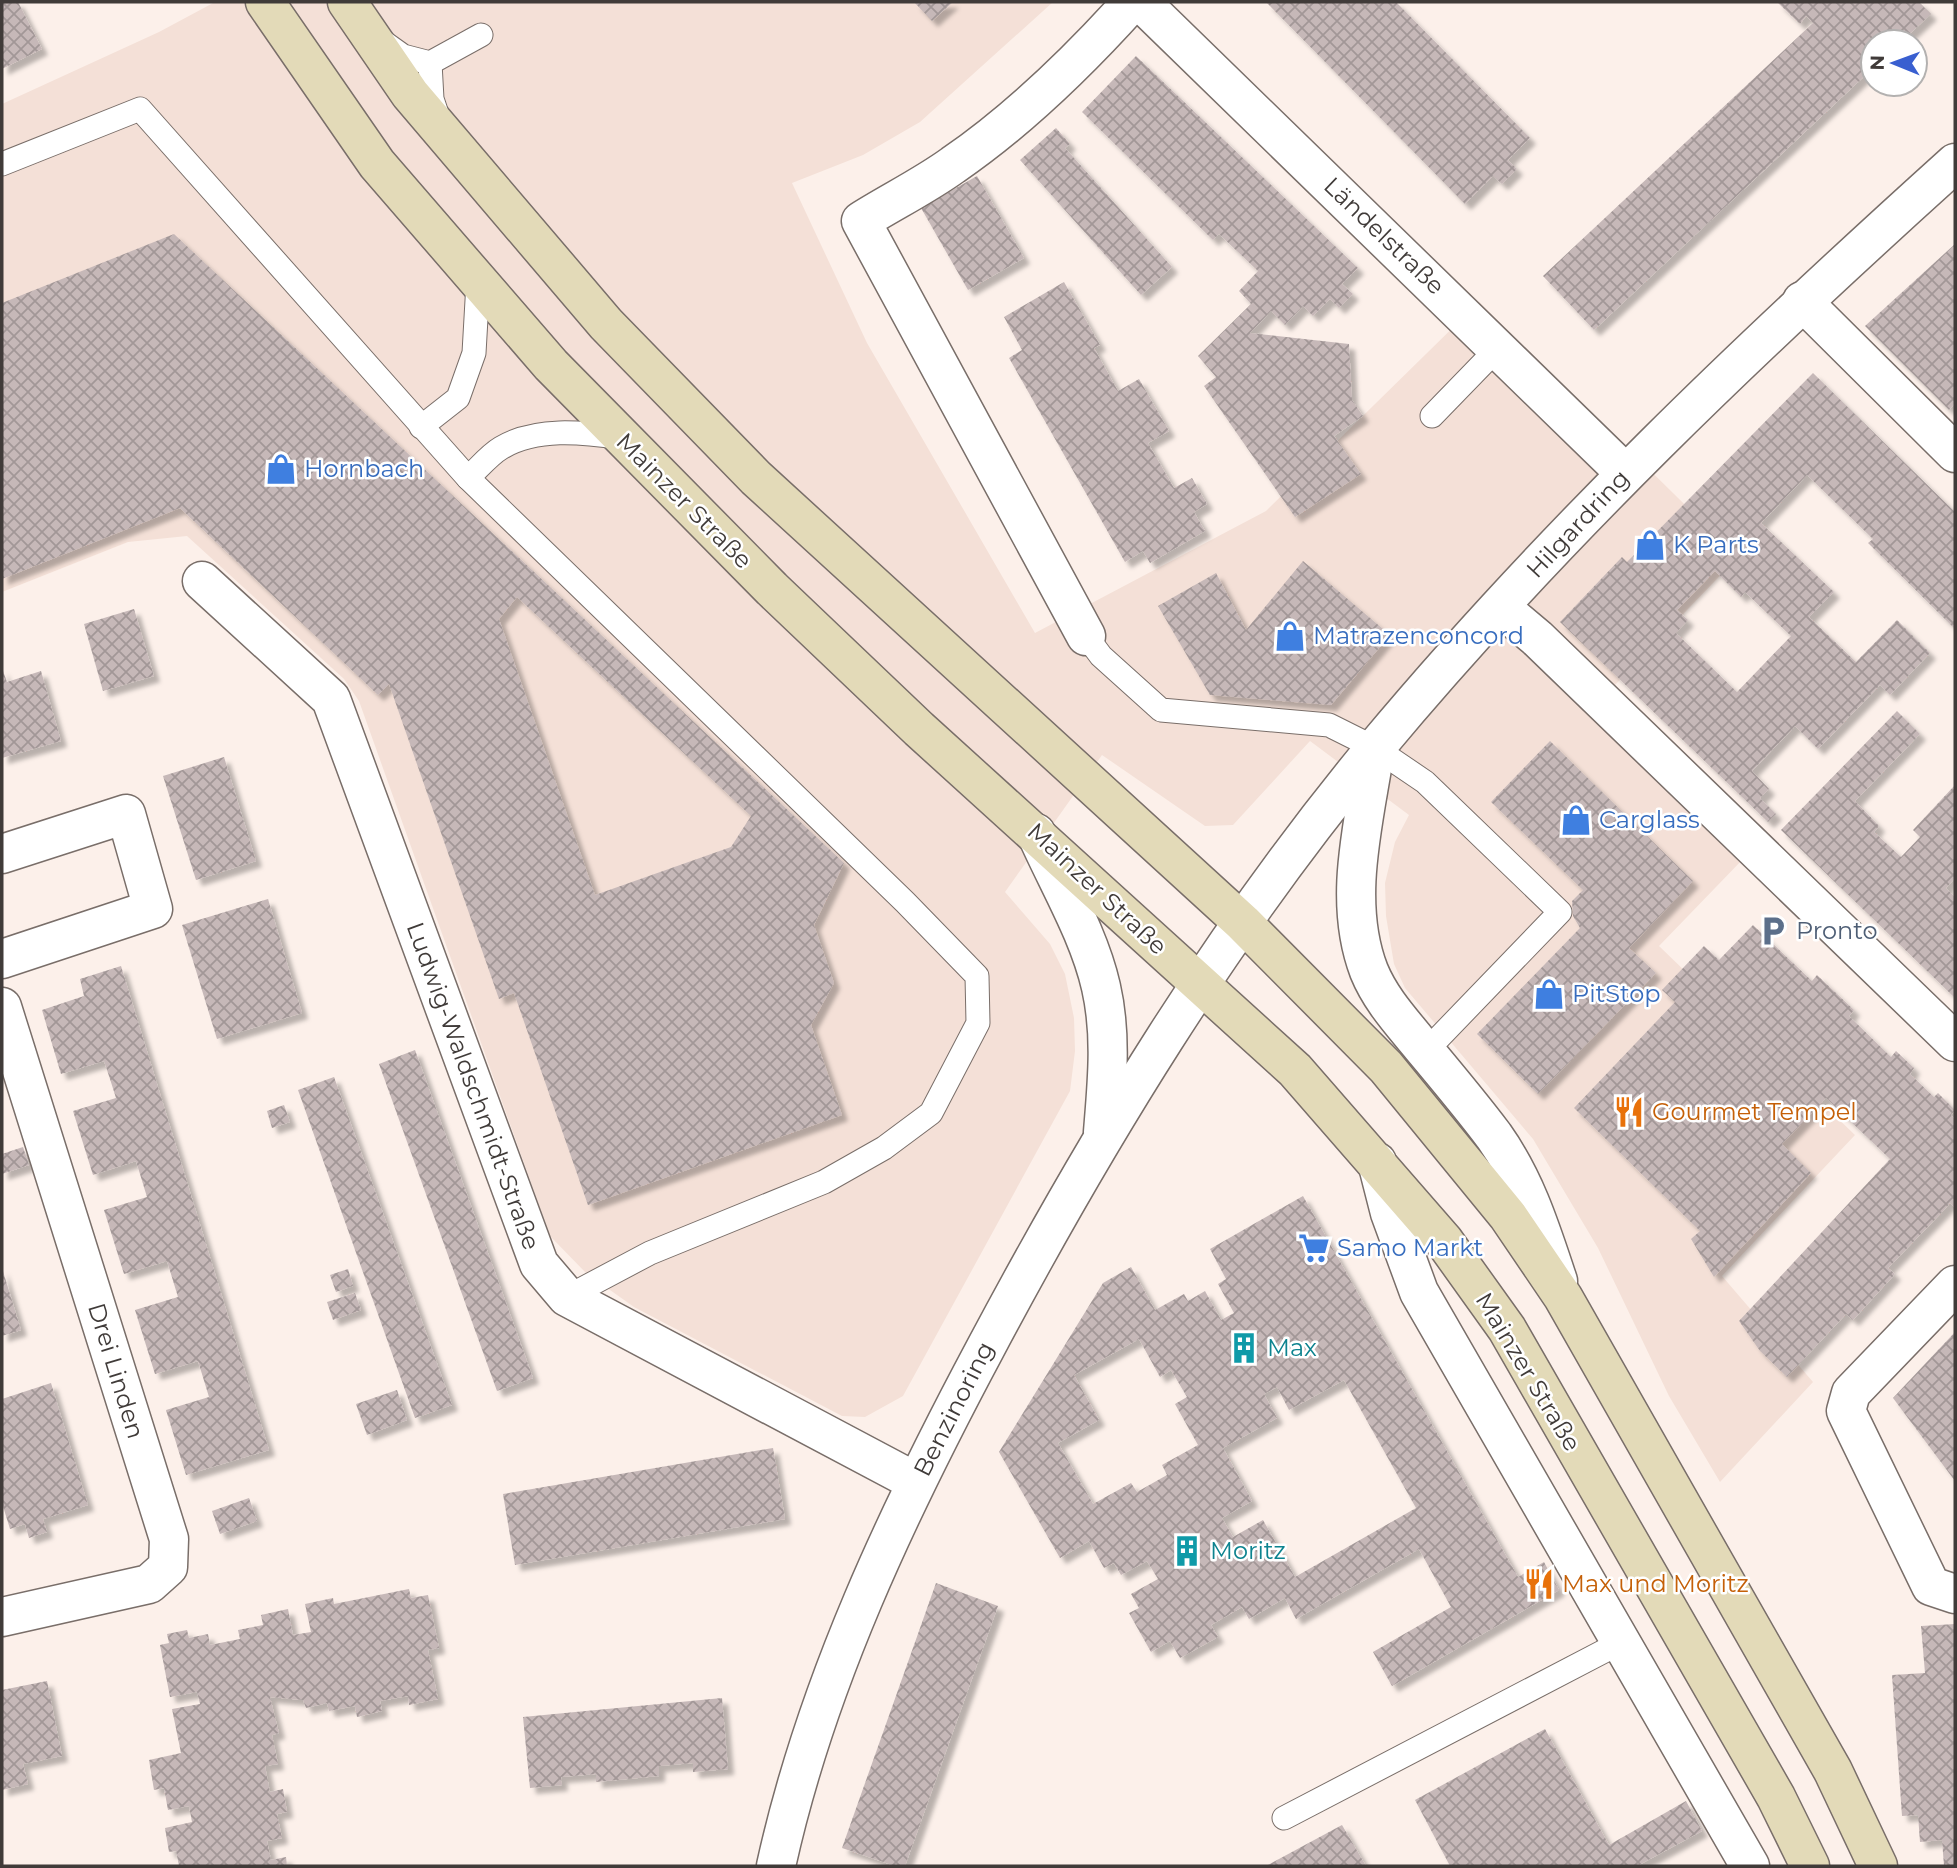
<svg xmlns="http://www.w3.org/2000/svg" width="1957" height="1868" font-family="Montserrat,sans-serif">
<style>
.built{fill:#f4e0d7}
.building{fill:url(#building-cross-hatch);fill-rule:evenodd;filter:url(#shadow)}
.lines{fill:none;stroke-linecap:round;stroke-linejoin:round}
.service-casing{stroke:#796e69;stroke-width:25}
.minor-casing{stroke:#796e69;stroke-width:41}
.tertiary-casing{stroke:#796e69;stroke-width:41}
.secondary-casing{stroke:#796e69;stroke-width:41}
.service{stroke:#fff;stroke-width:23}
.minor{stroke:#fff;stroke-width:38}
.tertiary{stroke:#fff;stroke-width:38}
.secondary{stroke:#e3dab8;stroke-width:38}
.labels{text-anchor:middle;stroke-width:5;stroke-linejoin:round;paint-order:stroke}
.street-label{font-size:24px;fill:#403b39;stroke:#fff}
.shop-label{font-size:24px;fill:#366cbe;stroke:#fff;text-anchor:start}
.service-label{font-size:24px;fill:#4e5e75;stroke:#fff;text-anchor:start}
.food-label{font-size:24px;fill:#c56008;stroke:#fff;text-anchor:start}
.culture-label{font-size:24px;fill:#0d838f;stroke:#fff;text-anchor:start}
</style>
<defs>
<pattern id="building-cross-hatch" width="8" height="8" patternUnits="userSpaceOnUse" patternTransform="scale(1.75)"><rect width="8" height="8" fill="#c6b8b8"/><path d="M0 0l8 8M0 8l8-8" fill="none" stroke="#a29797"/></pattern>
<filter id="shadow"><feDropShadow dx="6" dy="6" stdDeviation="2" flood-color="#0004"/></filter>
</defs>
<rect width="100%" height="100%" fill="#fcf0ea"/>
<!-- built -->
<path class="built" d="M 215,2 L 1053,2 L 920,122 L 863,155 L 792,183 L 867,343 L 1035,633 L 1266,511 L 1479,302 L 1738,557 L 1590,711 L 1744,858 L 1659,946 L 1855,1135 L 1722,1276 L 1813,1382 L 1720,1482 L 1669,1396 L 1598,1248 L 1533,1139 L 1405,988 L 1394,964 L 1386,916 L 1385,883 L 1395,842 L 1409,815 L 1310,741 L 1233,825 L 1205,826 L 1102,755 L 1005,892 L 1050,944 L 1065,974 L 1074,1018 L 1075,1051 L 1070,1091 L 903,1396 L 865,1417 L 842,1416 L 634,1307 L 586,1273 L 550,1236 L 359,701 L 344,679 L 187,536 L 128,542 L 2,592 L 2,104 L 159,32 Z"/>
<!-- building -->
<g class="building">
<path d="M 2,2 L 18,2 L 42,49 L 2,69 Z"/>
<path d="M 914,2 L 953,2 L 932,21 Z"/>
<path d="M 1266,2 L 1396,2 L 1530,138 L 1508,160 L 1517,169 L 1502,184 L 1493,176 L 1465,204 Z"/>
<path d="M 1777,2 L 1919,2 L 1931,14 L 1901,42 L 1873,42 L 1873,68 L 1594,330 L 1543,276 L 1813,23 L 1806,16 L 1800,24 Z"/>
<path d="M 1136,56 L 1358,268 L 1342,284 L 1353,294 L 1339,308 L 1330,299 L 1313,316 L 1303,306 L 1285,325 L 1271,311 L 1250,333 L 1349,344 L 1352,400 L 1363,416 L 1334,436 L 1361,474 L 1295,517 L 1204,386 L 1216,377 L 1198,356 L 1251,304 L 1239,291 L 1258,271 L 1219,234 L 1213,240 L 1082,112 Z"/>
<path d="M 1056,128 L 1070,144 L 1065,148 L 1172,267 L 1141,295 L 1020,160 Z"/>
<path d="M 977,176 L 1024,258 L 968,290 L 921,208 Z"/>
<path d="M 174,234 L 844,863 L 814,925 L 834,983 L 811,1025 L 842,1115 L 588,1205 L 514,993 L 499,999 L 389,684 L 378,695 L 180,508 L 2,579 L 2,303 ZM 517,597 L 751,816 L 731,847 L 595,895 L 499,619 Z"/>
<path d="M 1955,244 L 1955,403 L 1949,410 L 1865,326 Z"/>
<path d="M 1064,282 L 1100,345 L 1094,348 L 1118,391 L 1139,379 L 1169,431 L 1148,443 L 1174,488 L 1192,478 L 1207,504 L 1194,512 L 1205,531 L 1150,563 L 1143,551 L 1125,562 L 1009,358 L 1022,350 L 1004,317 Z"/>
<path d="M 1813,373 L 1955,512 L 1955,629 L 1868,543 L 1873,539 L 1807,475 L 1761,523 L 1834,592 L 1809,617 L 1856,662 L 1897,620 L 1930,653 L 1890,695 L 1880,685 L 1818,749 L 1795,726 L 1752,771 L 1769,789 L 1760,798 L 1776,814 L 1768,822 L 1560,622 L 1622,557 L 1627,562 ZM 1715,571 L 1741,597 L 1745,592 L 1791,636 L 1737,692 L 1676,633 L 1688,620 L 1677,610 Z"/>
<path d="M 1303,561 L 1390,635 L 1331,705 L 1210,695 L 1158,606 L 1216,573 L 1246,630 Z"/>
<path d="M 134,609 L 154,676 L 103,691 L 84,624 Z"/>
<path d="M 2,668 L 7,682 L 41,671 L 61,741 L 2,758 Z"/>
<path d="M 1897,711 L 1920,734 L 1855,801 L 1879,826 L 1874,832 L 1901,857 L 1920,837 L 1913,830 L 1955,785 L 1955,878 L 1946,888 L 1955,897 L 1955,998 L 1781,830 Z"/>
<path d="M 1550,741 L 1693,881 L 1629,948 L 1656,973 L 1538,1094 L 1477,1034 L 1580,928 L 1573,916 L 1572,901 L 1583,890 L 1491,802 Z"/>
<path d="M 224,757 L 256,861 L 196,880 L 163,776 Z"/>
<path d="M 268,899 L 302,1013 L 217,1039 L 182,925 Z"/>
<path d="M 1753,925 L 1812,981 L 1817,975 L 1854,1010 L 1849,1016 L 1891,1057 L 1896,1051 L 1914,1068 L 1910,1074 L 1934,1097 L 1938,1093 L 1955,1110 L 1951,1115 L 1955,1119 L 1955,1208 L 1950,1203 L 1944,1210 L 1888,1268 L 1895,1274 L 1853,1320 L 1846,1314 L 1787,1377 L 1760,1351 L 1739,1321 L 1890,1159 L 1826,1098 L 1782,1144 L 1811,1173 L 1714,1277 L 1691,1239 L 1700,1231 L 1574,1108 L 1675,1002 L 1662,990 L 1704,946 L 1719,960 Z"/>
<path d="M 121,966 L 269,1450 L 186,1475 L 166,1410 L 209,1397 L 198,1361 L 155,1374 L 135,1310 L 178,1297 L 167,1261 L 124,1274 L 104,1210 L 147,1197 L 136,1161 L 93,1175 L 73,1111 L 116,1098 L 110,1079 L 104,1061 L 61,1074 L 42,1010 L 84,996 L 80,979 Z"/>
<path d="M 415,1050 L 533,1378 L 497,1391 L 379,1064 Z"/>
<path d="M 334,1077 L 452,1405 L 415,1418 L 298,1090 Z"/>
<path d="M 284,1105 L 290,1122 L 272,1128 L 267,1111 Z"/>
<path d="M 23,1147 L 29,1165 L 2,1174 L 2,1154 Z"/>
<path d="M 1303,1196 L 1518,1577 L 1544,1562 L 1559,1590 L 1392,1686 L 1373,1652 L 1451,1607 L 1419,1549 L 1296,1619 L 1285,1598 L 1249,1619 L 1242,1607 L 1211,1625 L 1218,1637 L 1180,1658 L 1170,1641 L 1151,1652 L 1129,1613 L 1139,1608 L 1131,1594 L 1158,1579 L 1147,1561 L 1121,1575 L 1114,1563 L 1104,1568 L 1089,1541 L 1060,1558 L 999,1452 L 1103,1283 L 1131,1267 L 1155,1310 L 1184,1294 L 1188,1301 L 1205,1291 L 1221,1320 L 1234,1313 L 1218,1284 L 1226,1279 L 1210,1249 ZM 1139,1339 L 1160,1377 L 1171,1370 L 1187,1397 L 1175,1404 L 1198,1445 L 1162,1465 L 1167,1475 L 1137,1492 L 1131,1483 L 1093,1504 L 1058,1443 L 1099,1420 L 1074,1375 ZM 1344,1380 L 1416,1508 L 1295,1577 L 1263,1520 L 1233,1537 L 1222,1518 L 1252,1501 L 1223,1448 L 1277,1418 L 1264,1394 L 1277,1387 L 1289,1410 Z"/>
<path d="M 2,1268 L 21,1330 L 2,1336 Z"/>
<path d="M 348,1269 L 353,1286 L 336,1292 L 330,1275 Z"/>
<path d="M 355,1293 L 361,1310 L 333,1320 L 327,1302 Z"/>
<path d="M 1955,1332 L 1955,1481 L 1893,1398 Z"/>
<path d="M 51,1383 L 88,1505 L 43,1519 L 47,1532 L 29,1538 L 25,1524 L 10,1529 L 2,1503 L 2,1399 Z"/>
<path d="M 397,1390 L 407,1420 L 367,1435 L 356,1404 Z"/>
<path d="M 773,1448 L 785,1519 L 515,1565 L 503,1494 Z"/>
<path d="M 249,1498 L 257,1521 L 220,1534 L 212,1511 Z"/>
<path d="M 936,1583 L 998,1606 L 905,1866 L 895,1866 L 842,1848 Z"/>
<path d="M 409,1589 L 411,1598 L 428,1595 L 439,1648 L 428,1650 L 438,1699 L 409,1705 L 408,1696 L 380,1701 L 382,1711 L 357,1717 L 355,1706 L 329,1711 L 327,1703 L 306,1708 L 303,1700 L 270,1697 L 279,1733 L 272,1735 L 278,1764 L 265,1766 L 270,1792 L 283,1789 L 287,1812 L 277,1814 L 282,1838 L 267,1841 L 271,1860 L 286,1857 L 287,1866 L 179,1866 L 176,1851 L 169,1852 L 165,1828 L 192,1822 L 189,1806 L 168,1810 L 164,1788 L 154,1790 L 149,1760 L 181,1753 L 172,1709 L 200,1704 L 197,1692 L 170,1697 L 160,1645 L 169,1643 L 167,1634 L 187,1630 L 189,1638 L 208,1634 L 210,1645 L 240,1639 L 238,1630 L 263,1625 L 261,1615 L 288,1609 L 293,1635 L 311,1632 L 305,1604 L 333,1598 L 334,1604 Z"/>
<path d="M 1955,1624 L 1955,1866 L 1944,1866 L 1942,1840 L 1920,1842 L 1918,1815 L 1902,1816 L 1892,1675 L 1925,1673 L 1921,1626 Z"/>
<path d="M 47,1681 L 62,1756 L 23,1764 L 28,1784 L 2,1790 L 2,1690 Z"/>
<path d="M 722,1698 L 728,1769 L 693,1772 L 693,1763 L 659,1766 L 659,1776 L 596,1782 L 596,1774 L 561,1777 L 562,1785 L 530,1788 L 523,1717 Z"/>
<path d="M 1545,1729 L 1609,1845 L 1686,1801 L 1702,1831 L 1637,1866 L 1450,1866 L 1415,1800 Z"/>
<path d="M 1342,1825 L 1366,1866 L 1266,1866 Z"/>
</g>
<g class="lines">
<defs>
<g id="service">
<path d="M 382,41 L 403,56 L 430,63 L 481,35"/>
<path d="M 430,63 L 432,99 L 439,120"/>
<path d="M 2,164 L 140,109 L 468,478 L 905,902 L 977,976 L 978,1023 L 931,1113 L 884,1148 L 824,1182 L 650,1253 L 567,1297"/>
<path d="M 1432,416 L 1498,348"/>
<path d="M 421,427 L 458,398 L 474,353 L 478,283"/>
<path d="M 468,478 C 478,469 489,455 501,448 C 536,427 582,432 621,438"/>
<path d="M 1086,636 L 1101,656 L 1161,710 L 1329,725 L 1375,748 L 1425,782 L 1560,912 L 1426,1051"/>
<path d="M 1284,1818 L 1612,1647 L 1621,1639"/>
</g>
<g id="minor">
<path d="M 1141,2 L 1625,473"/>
<path d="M 1802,301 L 1955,453"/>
<path d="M 202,581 L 331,699 L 539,1264 L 567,1297 L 916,1482"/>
<path d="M 1500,607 L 1537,638 L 1955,1042"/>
<path d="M 1086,636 L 861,221 C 891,202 924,186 953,165 C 1020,119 1078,62 1132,2"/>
<path d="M 2,854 L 126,814 L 153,909 L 2,959"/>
<path d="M 2,1007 L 169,1539 L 168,1567 L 149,1584 L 2,1617"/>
<path d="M 1377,1162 L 1390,1213 L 1419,1292 L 1750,1866"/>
<path d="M 1955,1285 L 1851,1393 L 1846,1411 L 1931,1586 L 1955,1594"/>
</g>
<g id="tertiary">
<path d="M 1375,750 C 1364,822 1342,901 1369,971 C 1380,998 1399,1019 1417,1041 C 1443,1072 1470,1104 1494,1136 C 1526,1181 1541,1230 1558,1281"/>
<path d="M 1036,833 C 1058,883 1089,934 1101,987 C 1112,1035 1107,1083 1103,1132"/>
<path d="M 776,1866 C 816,1684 898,1512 985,1349 C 1097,1138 1223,931 1376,747 C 1552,536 1751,347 1955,163"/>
</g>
<g id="secondary">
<path d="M 265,2 L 377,164 L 551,365 L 772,589 L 919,729 L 1295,1070 L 1444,1241 L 1507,1329 L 1776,1797 L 1810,1866"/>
<path d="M 347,2 L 410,94 L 606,324 L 756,478 L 1243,923 L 1386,1067 L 1508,1216 L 1563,1297 L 1833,1771 L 1878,1866"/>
</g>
</defs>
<!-- service casing -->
<use href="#service" class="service-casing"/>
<!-- minor casing -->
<use href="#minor" class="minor-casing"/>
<!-- tertiary casing -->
<use href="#tertiary" class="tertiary-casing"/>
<!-- secondary casing -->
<use href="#secondary" class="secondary-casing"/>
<!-- service -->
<use href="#service" class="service"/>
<!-- minor -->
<use href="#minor" class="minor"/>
<!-- tertiary -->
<use href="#tertiary" class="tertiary"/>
<!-- secondary -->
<use href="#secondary" class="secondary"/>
</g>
<!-- icons -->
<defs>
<symbol id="shop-bare" viewBox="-9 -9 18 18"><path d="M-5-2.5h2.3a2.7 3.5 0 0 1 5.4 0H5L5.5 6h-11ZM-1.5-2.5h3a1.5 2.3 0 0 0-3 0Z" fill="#3f7fe0" stroke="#fff" stroke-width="2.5" paint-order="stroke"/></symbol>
<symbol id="parking-bare" viewBox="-9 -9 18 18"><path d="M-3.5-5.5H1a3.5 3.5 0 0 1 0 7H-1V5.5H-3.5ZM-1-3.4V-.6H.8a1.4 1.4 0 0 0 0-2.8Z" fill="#5c6f8a" stroke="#fff" stroke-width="2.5" paint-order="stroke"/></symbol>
<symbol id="restaurant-bare" viewBox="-9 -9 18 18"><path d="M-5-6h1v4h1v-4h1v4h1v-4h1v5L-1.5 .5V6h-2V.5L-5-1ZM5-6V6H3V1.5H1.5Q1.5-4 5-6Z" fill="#e8710a" stroke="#fff" stroke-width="2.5" paint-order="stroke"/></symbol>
<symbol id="supermarket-bare" viewBox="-9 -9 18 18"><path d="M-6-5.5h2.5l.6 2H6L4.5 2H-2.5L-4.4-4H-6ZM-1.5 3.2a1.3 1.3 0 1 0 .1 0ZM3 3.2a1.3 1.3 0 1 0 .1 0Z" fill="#3f7fe0" stroke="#fff" stroke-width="2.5" paint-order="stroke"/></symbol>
<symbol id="building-bare" viewBox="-9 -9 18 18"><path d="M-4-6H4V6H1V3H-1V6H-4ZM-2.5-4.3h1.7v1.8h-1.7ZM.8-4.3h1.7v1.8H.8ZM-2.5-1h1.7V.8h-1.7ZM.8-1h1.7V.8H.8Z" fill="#0f9aa8" stroke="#fff" stroke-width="2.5" paint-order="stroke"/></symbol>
</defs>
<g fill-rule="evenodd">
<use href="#shop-bare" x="259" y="447" width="44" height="44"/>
<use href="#shop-bare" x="1628" y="523" width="44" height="44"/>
<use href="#shop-bare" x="1268" y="614" width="44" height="44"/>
<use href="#shop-bare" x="1554" y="798" width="44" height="44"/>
<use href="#parking-bare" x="1751" y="909" width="44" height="44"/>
<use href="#shop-bare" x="1527" y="972" width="44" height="44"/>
<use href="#restaurant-bare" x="1607" y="1090" width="44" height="44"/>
<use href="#supermarket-bare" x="1292" y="1226" width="44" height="44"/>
<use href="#building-bare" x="1222" y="1326" width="44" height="44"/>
<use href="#building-bare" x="1165" y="1529" width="44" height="44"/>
<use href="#restaurant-bare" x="1517" y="1562" width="44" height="44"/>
</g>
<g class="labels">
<!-- street labels -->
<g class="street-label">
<text transform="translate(1384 236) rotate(44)" y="8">Ländelstraße</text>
<text transform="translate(684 501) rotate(45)" y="8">Mainzer Straße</text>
<text transform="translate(1578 524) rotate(-47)" y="8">Hilgardring</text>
<text transform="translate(1097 889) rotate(43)" y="8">Mainzer Straße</text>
<text transform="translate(473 1086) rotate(70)" y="8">Ludwig-Waldschmidt-Straße</text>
<text transform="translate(116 1371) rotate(73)" y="8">Drei Linden</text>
<text transform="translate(1528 1372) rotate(59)" y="8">Mainzer Straße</text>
<text transform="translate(954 1409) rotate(-63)" y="8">Benzinoring</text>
</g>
<!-- shop labels -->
<g class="shop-label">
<text x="304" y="477">Hornbach</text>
<text x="1673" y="553">K Parts</text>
<text x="1313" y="644">Matrazenconcord</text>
<text x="1599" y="828">Carglass</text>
<text x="1572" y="1002">PitStop</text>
<text x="1337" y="1256">Samo Markt</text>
</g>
<!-- service labels -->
<g class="service-label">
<text x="1796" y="939">Pronto</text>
</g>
<!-- food labels -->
<g class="food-label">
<text x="1652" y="1120">Gourmet Tempel</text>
<text x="1562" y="1592">Max und Moritz</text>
</g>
<!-- culture labels -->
<g class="culture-label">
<text x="1267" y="1356">Max</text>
<text x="1210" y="1559">Moritz</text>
</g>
</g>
<!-- border -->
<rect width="1957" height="1868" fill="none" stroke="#403b39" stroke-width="7"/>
<!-- north arrow -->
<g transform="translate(1894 63) rotate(271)"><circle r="33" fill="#ffffff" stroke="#b3b1b0" stroke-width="2"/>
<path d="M0-5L12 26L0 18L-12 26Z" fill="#395fd0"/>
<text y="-10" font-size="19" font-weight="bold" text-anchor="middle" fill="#403b39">N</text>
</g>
</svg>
